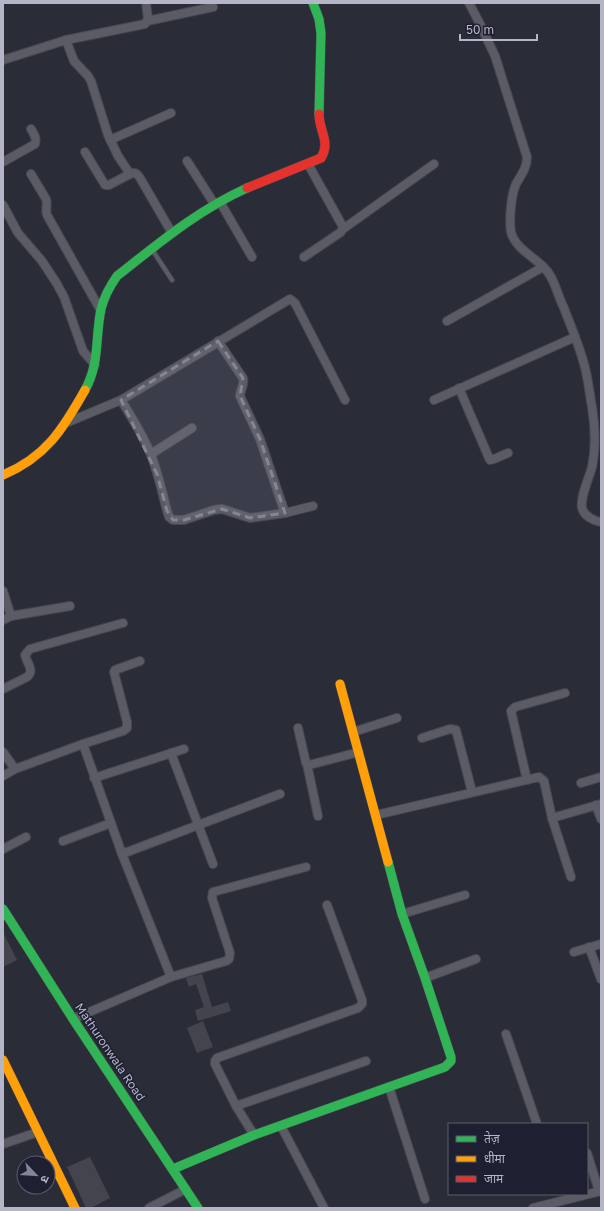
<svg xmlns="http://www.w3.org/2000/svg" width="604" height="1211" font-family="'Golos Text','Noto Sans Devanagari',sans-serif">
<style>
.building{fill:#43444e}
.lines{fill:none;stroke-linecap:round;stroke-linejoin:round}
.lane-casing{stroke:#464850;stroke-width:5.5}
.street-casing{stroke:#464850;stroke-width:10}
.fast-casing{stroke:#464850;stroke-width:10}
.slow-casing{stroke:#464850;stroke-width:10}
.jam-casing{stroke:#464850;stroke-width:10}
.lane{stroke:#5a5b65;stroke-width:4}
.street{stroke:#5a5b65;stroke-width:8}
.fast{stroke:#30b455;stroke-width:9}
.slow{stroke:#ff9f0a;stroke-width:9}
.jam{stroke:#e5322d;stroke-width:9}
.marked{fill:#848695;fill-opacity:0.2;stroke:#848695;stroke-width:3;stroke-dasharray:8 5;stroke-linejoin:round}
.labels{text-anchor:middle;stroke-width:3;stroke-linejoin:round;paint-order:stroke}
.street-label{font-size:12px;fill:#b4b6c7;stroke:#1e2031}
</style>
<rect width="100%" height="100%" fill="#2a2c37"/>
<!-- building -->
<g class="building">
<path d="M 3,932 L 17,960 L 3,967 Z"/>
<path d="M 202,974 L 212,1007 L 228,1002 L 231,1011 L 198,1021 L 195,1010 L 204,1007 L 196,984 L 189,987 L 186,978 Z"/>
<path d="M 203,1021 L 213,1047 L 197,1053 L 187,1028 Z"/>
<path d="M 90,1157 L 110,1198 L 91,1208 L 86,1208 L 67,1167 Z"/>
</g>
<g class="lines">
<defs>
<path id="lane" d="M 153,251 L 172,280"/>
<g id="street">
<path d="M 146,3 L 148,19 L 145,24 L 66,40 L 74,61 L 88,76 L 91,81 L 108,135 L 118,156 L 130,174 C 135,172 137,173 140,178 L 172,233"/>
<path d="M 469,3 L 479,22 L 495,56 L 527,157 C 527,168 521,175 516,184 C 511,195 509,221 511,232 C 516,252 542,259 551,277 C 556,286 559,298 564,308 C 572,330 583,353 587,377 C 589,386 590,397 592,407 C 595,426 596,448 592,467 C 589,478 580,497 582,508 C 584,516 594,521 601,522"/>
<path d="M 147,21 L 213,7"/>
<path d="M 3,60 L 66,40"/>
<path d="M 110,140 L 171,113"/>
<path d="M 85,152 L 105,185 L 109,185 L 130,174"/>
<path d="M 187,161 L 215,205"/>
<path d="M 3,162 L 35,144 C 37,138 34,134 31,129"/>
<path d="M 31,174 L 46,199 C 48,204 45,209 47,215 L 101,311"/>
<path d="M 220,202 L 252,257"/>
<path d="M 3,205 L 18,233 L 42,261 L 57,284 L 64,297 L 83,351 L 95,365"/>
<path d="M 343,229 L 434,164"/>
<path d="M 304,257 L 341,232 L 343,227 L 308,164"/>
<path d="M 447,321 L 543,267"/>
<path d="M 218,341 L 243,378 C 245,385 240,390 240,396 L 260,439 L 285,513"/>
<path d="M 459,388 L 489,458 L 490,460 L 494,459 L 508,453"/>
<path d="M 121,400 C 132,418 143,435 151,455 C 158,473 162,492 167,511 L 169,517 L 173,520 L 184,520 L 214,510 L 222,509 L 250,518 L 285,513 L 313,506"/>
<path d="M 434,400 L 575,337"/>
<path d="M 66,423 L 121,400 L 290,299 L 295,303 L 345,400"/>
<path d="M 151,454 L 192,428"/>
<path d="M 3,591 L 11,616"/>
<path d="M 3,620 L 11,616 L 70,606"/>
<path d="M 3,689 L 27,677 C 35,670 27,664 25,655 L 30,649 L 123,623"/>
<path d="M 298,728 L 306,763 L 309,765 L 359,752"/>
<path d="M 353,732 L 397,718"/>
<path d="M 422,738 L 450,729 L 456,730 L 472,792"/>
<path d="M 3,752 L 15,769 L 83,744 L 123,731 L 127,728 L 127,722 L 114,672 L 115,670 L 140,661"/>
<path d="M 171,753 L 213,864"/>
<path d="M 307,764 L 318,816"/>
<path d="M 3,776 L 15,769"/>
<path d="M 94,778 L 184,749"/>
<path d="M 527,780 L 511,711 L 515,707 L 565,693"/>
<path d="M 581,783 L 601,777"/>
<path d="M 596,805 L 601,819"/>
<path d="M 376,815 L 539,777 L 544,781 L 552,818 L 571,877"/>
<path d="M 552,818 L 601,804"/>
<path d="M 63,841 L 111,823"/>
<path d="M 3,849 L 26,837"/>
<path d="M 122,854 L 280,794"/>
<path d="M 402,914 L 465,895"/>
<path d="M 589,947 L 601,979"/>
<path d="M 574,952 L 601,944"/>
<path d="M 171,977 L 226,961 L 229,959 L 230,953 L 212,898 L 213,892 L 306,867"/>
<path d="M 425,978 L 476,959"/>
<path d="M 73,1019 L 171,977 L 122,854 L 83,744"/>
<path d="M 506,1034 L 537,1124"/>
<path d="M 389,1087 L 425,1199"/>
<path d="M 236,1106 L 366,1061"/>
<path d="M 281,1126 L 324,1208"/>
<path d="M 254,1135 L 236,1106 L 215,1064 L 215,1061 L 217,1058 L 358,1008 L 362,1004 L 362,1000 L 327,905"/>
<path d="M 3,1144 L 38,1132"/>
<path d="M 587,1153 L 599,1191"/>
<path d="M 149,1208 L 186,1189"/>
<path d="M 533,1208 L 601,1191"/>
</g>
<g id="fast">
<path d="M 313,3 L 319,19 L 321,33 L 319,114"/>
<path d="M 85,390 C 100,363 95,338 101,309 C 104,297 110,286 117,276 C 159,243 198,210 247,188"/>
<path d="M 3,909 L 73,1019 L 198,1208"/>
<path d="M 173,1169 L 254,1135 L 445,1067 L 451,1061 L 451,1057 L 425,978 L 402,914 L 388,862"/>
</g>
<g id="slow">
<path d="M 3,475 C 46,457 63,429 85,390"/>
<path d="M 340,684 L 388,862"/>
<path d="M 3,1060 L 75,1208"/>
</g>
<path id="jam" d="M 247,188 L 321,158 C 331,142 319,131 319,114"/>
</defs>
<!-- lane casing -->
<use href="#lane" class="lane-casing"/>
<!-- street casing -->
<use href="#street" class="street-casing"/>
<!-- fast casing -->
<use href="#fast" class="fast-casing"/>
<!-- slow casing -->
<use href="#slow" class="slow-casing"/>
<!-- jam casing -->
<use href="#jam" class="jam-casing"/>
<!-- lane -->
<use href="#lane" class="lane"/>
<!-- street -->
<use href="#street" class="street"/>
<!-- fast -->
<use href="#fast" class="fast"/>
<!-- slow -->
<use href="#slow" class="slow"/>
<!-- jam -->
<use href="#jam" class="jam"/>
</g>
<!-- marked area -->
<path class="marked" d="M 218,341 L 243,378 L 240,396 L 260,439 L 285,513 L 250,518 L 222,509 L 184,520 L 173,520 L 167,511 L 157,474 L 121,400 Z"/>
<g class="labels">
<!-- street labels -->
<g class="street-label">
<text transform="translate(110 1052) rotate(56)" y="4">Mathuronwala Road</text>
</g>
</g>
<!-- border -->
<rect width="604" height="1211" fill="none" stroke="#b4b6c7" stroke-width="8"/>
<!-- legend -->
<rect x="448" y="1123" width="140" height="72" fill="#1e2031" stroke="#5a5c6d"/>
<rect x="456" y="1136" width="20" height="6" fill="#30b455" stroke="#5a5c6d"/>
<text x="484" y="1143" font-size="12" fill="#b4b6c7">तेज़</text>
<rect x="456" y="1156" width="20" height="6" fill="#ff9f0a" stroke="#5a5c6d"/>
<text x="484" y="1163" font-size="12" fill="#b4b6c7">धीमा</text>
<rect x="456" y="1176" width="20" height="6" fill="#e5322d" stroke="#5a5c6d"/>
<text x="484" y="1183" font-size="12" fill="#b4b6c7">जाम</text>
<!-- north arrow -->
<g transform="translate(36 1175) rotate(115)"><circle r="19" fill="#1e2031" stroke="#5a5c6d"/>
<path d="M0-3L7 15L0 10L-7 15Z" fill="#848695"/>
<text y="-6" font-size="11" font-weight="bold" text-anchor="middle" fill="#b4b6c7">उ</text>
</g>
<!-- scale -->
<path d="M460 34v6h77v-6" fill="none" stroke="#b4b6c7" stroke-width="2"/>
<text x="466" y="34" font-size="12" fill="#b4b6c7" stroke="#1e2031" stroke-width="3" paint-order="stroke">50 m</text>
</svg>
